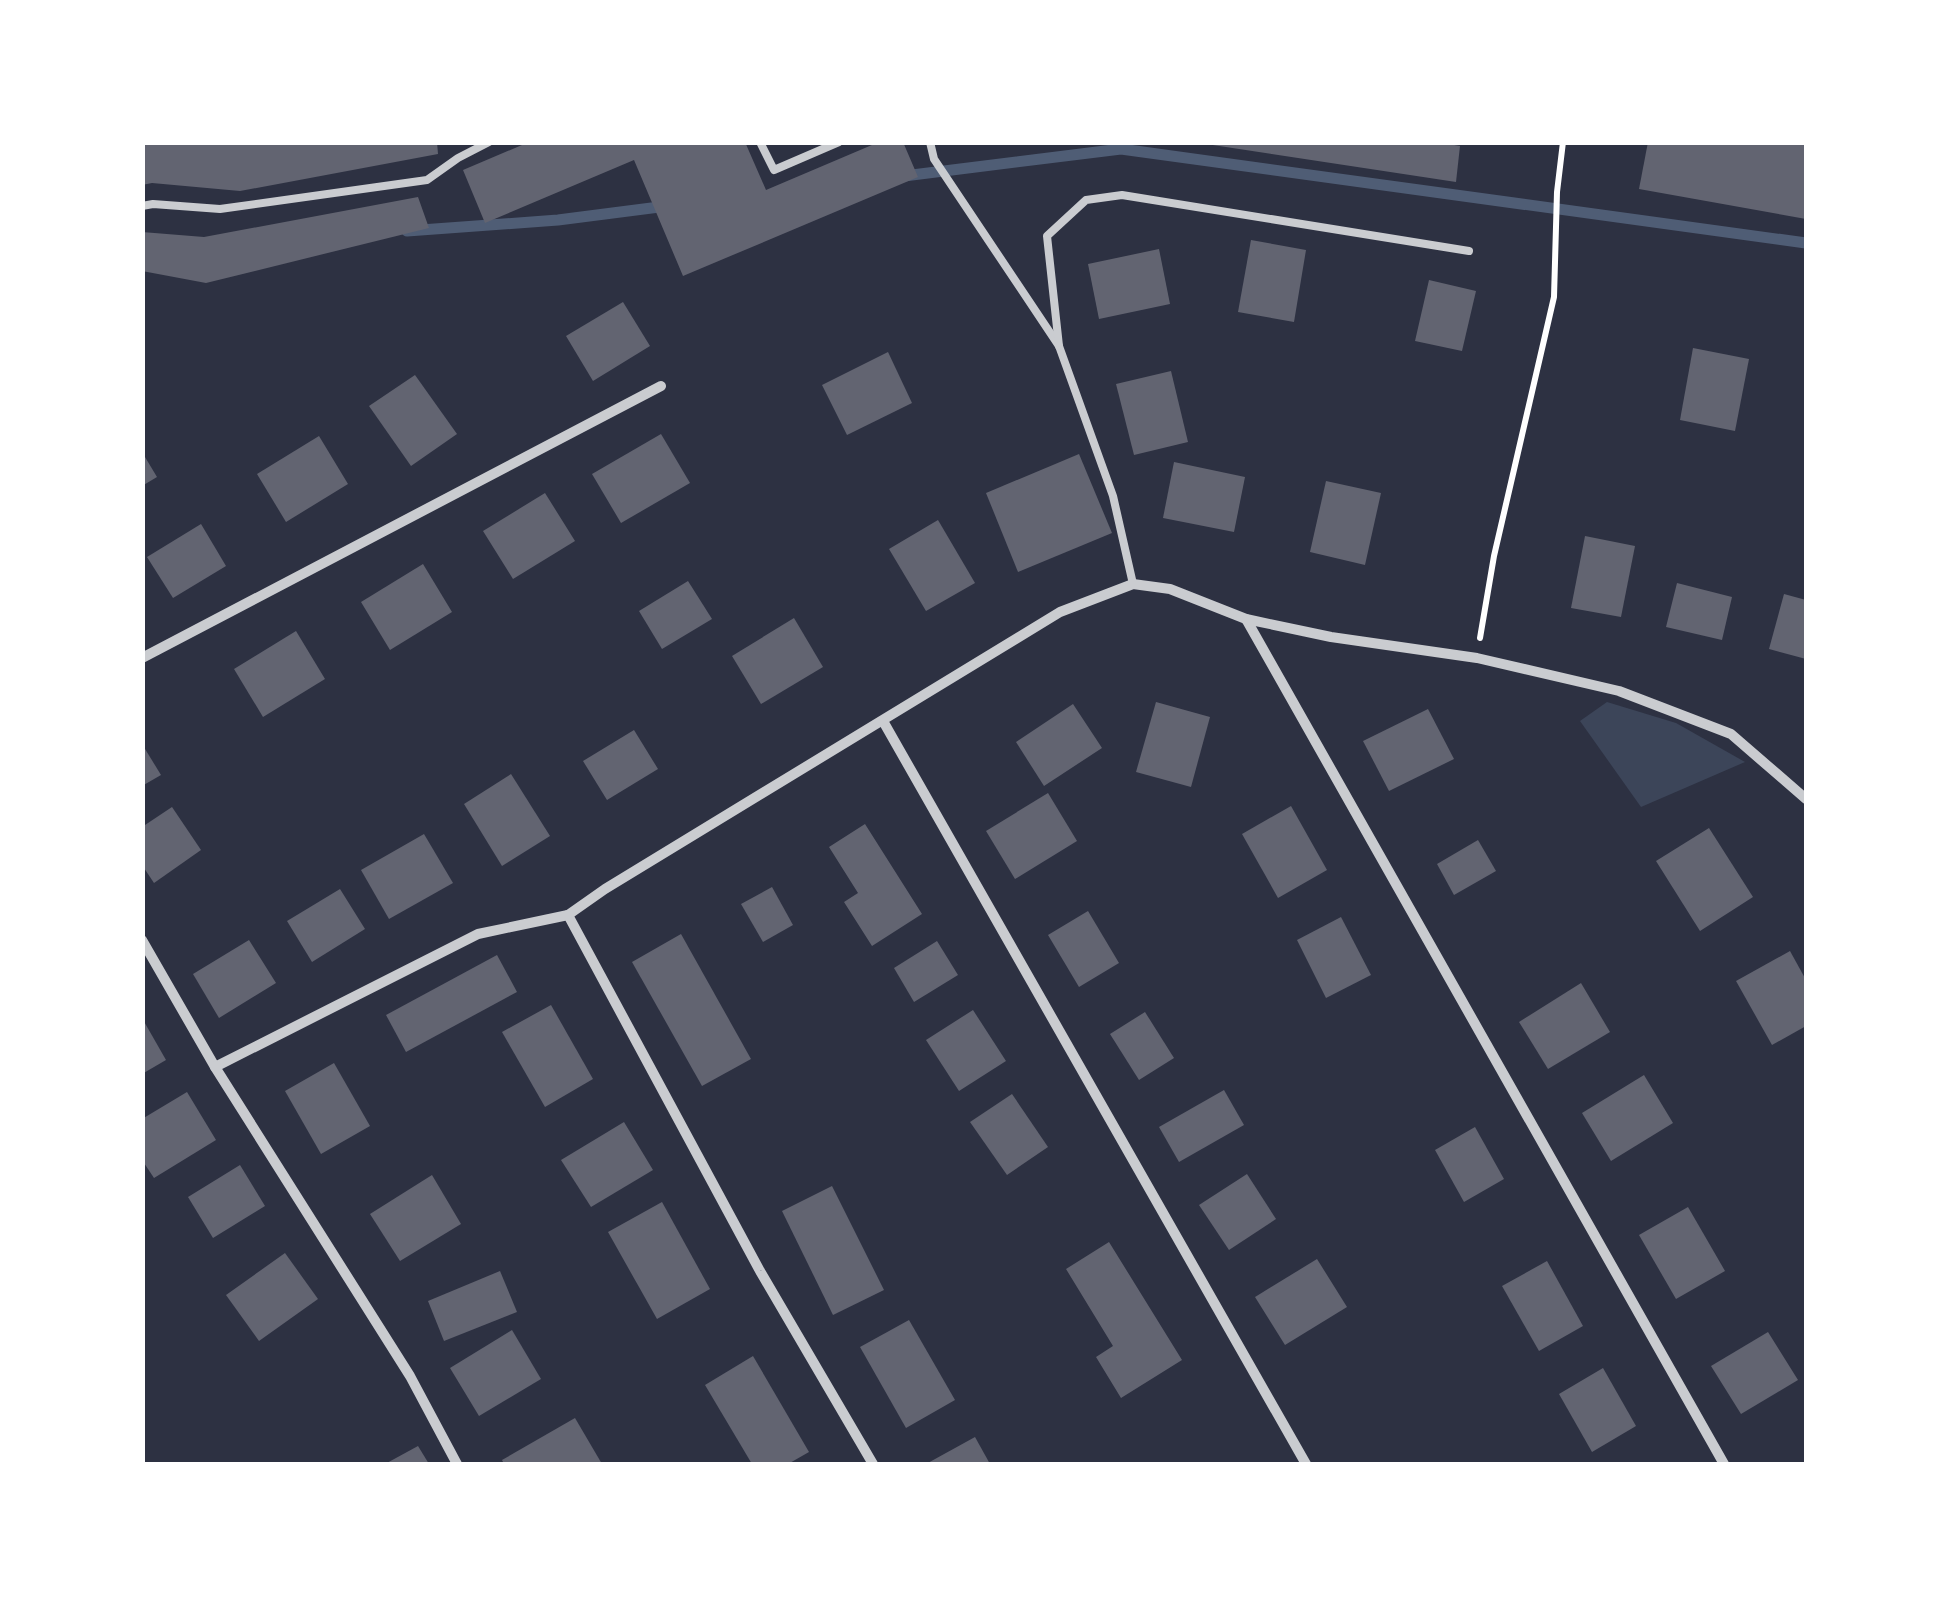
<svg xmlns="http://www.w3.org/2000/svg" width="1949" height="1607" font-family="Inter,sans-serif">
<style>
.green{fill:#3c4559}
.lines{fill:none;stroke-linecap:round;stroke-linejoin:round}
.stream{stroke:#4f5d75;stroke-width:11}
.building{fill:#626471}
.path{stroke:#fff;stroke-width:6}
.service{stroke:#caccd0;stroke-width:8}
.minor{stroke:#caccd0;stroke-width:10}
</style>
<rect width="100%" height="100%" fill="#2d3142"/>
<!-- green -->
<path class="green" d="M 1607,702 L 1676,723 L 1745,762 L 1641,807 L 1580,721 Z"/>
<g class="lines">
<!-- stream -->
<g class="stream">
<path d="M 904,176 L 1121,149 L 1806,243"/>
<path d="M 407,231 L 558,220 L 667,206"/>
</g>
</g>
<!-- building -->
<g class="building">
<path d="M 142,142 L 437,142 L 438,154 L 240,191 L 152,183 L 142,185 Z"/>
<path d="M 529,142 L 745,142 L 766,190 L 879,142 L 903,142 L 918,177 L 683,276 L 634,160 L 485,223 L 463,170 Z"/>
<path d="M 1193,142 L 1437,142 L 1460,146 L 1456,182 Z"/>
<path d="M 1648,142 L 1806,142 L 1806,219 L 1639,189 Z"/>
<path d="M 418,197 L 429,228 L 206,283 L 142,271 L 142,232 L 204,237 Z"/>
<path d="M 1251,240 L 1306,250 L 1294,322 L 1238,312 Z"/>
<path d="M 1159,249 L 1170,304 L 1099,319 L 1088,264 Z"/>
<path d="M 1429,280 L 1476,291 L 1462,351 L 1415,341 Z"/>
<path d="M 623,302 L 650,346 L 593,381 L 566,336 Z"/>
<path d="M 1693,348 L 1749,359 L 1735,431 L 1680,420 Z"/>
<path d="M 888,352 L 912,403 L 847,435 L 822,385 Z"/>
<path d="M 1171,371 L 1188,442 L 1134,455 L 1116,384 Z"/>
<path d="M 415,375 L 457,434 L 411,466 L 369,406 Z"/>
<path d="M 661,434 L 690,483 L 621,523 L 592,474 Z"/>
<path d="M 319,436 L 348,484 L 286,522 L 257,474 Z"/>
<path d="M 142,452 L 157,477 L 142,486 Z"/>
<path d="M 1079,454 L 1112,533 L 1018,572 L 986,493 Z"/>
<path d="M 1174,462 L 1245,477 L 1234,532 L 1163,518 Z"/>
<path d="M 1326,481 L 1381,493 L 1365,565 L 1310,552 Z"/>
<path d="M 545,493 L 575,541 L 513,579 L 483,531 Z"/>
<path d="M 938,520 L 975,583 L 926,611 L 889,549 Z"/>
<path d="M 201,524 L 226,566 L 173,598 L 147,557 Z"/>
<path d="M 1585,536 L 1635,546 L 1621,617 L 1571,608 Z"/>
<path d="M 423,564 L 452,612 L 390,650 L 361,602 Z"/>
<path d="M 688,581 L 712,619 L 662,649 L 639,611 Z"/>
<path d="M 1677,583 L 1732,597 L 1722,640 L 1666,627 Z"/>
<path d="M 1784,594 L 1806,600 L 1806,659 L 1769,649 Z"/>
<path d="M 794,618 L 823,667 L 761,704 L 732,656 Z"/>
<path d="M 296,631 L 325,679 L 263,717 L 234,669 Z"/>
<path d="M 1156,702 L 1210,717 L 1191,787 L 1136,772 Z"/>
<path d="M 1073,704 L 1102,748 L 1044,786 L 1016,742 Z"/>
<path d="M 1428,709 L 1454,759 L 1389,791 L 1363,741 Z"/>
<path d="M 634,730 L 658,769 L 607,800 L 583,761 Z"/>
<path d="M 142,744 L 161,775 L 142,786 Z"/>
<path d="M 511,774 L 550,836 L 502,866 L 464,804 Z"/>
<path d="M 1048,793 L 1077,841 L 1015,879 L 986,831 Z"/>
<path d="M 1291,806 L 1327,870 L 1278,898 L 1242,834 Z"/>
<path d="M 172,807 L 201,850 L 154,883 L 142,865 L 142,827 Z"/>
<path d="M 865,824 L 922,914 L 872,946 L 844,902 L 858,893 L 829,847 Z"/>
<path d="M 1709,828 L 1753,897 L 1700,931 L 1656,861 Z"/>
<path d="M 424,834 L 453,883 L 389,919 L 361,870 Z"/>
<path d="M 1478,840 L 1496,871 L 1454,895 L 1437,864 Z"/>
<path d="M 772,887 L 793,925 L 763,942 L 741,904 Z"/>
<path d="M 340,889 L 365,929 L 312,962 L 287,921 Z"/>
<path d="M 1088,911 L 1119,963 L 1079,987 L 1048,935 Z"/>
<path d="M 1341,917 L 1371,975 L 1326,998 L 1297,940 Z"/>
<path d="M 681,934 L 751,1059 L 702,1086 L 632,962 Z"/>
<path d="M 249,940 L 276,983 L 219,1018 L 193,974 Z"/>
<path d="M 937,941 L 958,975 L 914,1002 L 894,968 Z"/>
<path d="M 1790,951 L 1806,980 L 1806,1026 L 1772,1045 L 1736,981 Z"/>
<path d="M 497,955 L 517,992 L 406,1052 L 386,1015 Z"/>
<path d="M 1581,983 L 1610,1032 L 1548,1069 L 1519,1022 Z"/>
<path d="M 551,1005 L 593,1079 L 545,1107 L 502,1032 Z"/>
<path d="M 973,1010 L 1006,1061 L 959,1091 L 926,1040 Z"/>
<path d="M 1145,1012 L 1174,1058 L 1139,1080 L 1110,1034 Z"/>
<path d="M 142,1018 L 166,1060 L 142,1074 Z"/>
<path d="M 334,1063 L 370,1126 L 321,1154 L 285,1091 Z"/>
<path d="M 1644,1075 L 1673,1123 L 1611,1161 L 1582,1113 Z"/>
<path d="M 1224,1090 L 1244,1125 L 1179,1162 L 1159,1127 Z"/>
<path d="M 187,1092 L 216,1140 L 154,1178 L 142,1160 L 142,1119 Z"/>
<path d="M 1012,1094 L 1048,1147 L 1007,1175 L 970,1122 Z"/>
<path d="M 624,1122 L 653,1170 L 591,1207 L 561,1160 Z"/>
<path d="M 1475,1127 L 1504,1179 L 1464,1202 L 1435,1150 Z"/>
<path d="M 240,1165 L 265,1206 L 213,1238 L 188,1197 Z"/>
<path d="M 1247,1174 L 1276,1219 L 1229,1250 L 1199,1205 Z"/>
<path d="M 432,1175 L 461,1224 L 400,1261 L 370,1214 Z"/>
<path d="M 832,1186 L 884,1290 L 833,1315 L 782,1211 Z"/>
<path d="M 662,1202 L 710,1289 L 657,1319 L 608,1232 Z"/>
<path d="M 1688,1207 L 1725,1271 L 1676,1299 L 1639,1235 Z"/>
<path d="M 1109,1242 L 1182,1360 L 1121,1398 L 1096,1357 L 1113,1346 L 1066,1269 Z"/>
<path d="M 285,1253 L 318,1299 L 259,1341 L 226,1295 Z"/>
<path d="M 1317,1259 L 1347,1307 L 1285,1345 L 1255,1297 Z"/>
<path d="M 1547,1261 L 1583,1326 L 1539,1351 L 1502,1286 Z"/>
<path d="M 500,1271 L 517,1312 L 444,1341 L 428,1301 Z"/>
<path d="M 909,1320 L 955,1400 L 906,1428 L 860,1347 Z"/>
<path d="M 512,1330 L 541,1379 L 479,1416 L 450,1368 Z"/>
<path d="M 1768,1332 L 1798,1380 L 1741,1414 L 1711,1366 Z"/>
<path d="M 753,1356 L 809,1452 L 788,1464 L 752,1464 L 705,1385 Z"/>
<path d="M 1603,1368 L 1636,1426 L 1592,1452 L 1559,1394 Z"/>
<path d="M 575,1418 L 602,1464 L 504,1464 L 502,1460 Z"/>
<path d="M 975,1437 L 990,1464 L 926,1464 Z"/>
<path d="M 418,1446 L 429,1464 L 385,1464 Z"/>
</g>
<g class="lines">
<!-- path -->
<path class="path" d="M 1480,638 L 1494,556 L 1554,297 L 1557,192 L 1563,142"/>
<!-- service -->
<g class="service">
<path d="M 760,142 L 774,170 L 839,142"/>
<path d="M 930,142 L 934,159 L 1059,346 L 1113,496 L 1133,584"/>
<path d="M 142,206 L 153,204 L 220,209 L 427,180 L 458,158 L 489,142"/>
<path d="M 1059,346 L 1047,236 L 1086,200 L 1122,195 L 1469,251"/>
</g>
<!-- minor -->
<g class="minor">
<path d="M 1246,619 L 1724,1464"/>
<path d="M 142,658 L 661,386"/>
<path d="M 883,721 L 1306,1464"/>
<path d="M 568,915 L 760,1271 L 873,1464"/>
<path d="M 142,940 L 215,1067 L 410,1376 L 457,1464"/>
<path d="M 215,1067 L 478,934 L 568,915 L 605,889 L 1060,612 L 1133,584 L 1170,589 L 1246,619 L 1331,637 L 1477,658 L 1619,691 L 1731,734 L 1806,799"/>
</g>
</g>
<!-- border -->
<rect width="1949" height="1607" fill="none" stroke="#ffffff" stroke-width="290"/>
</svg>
